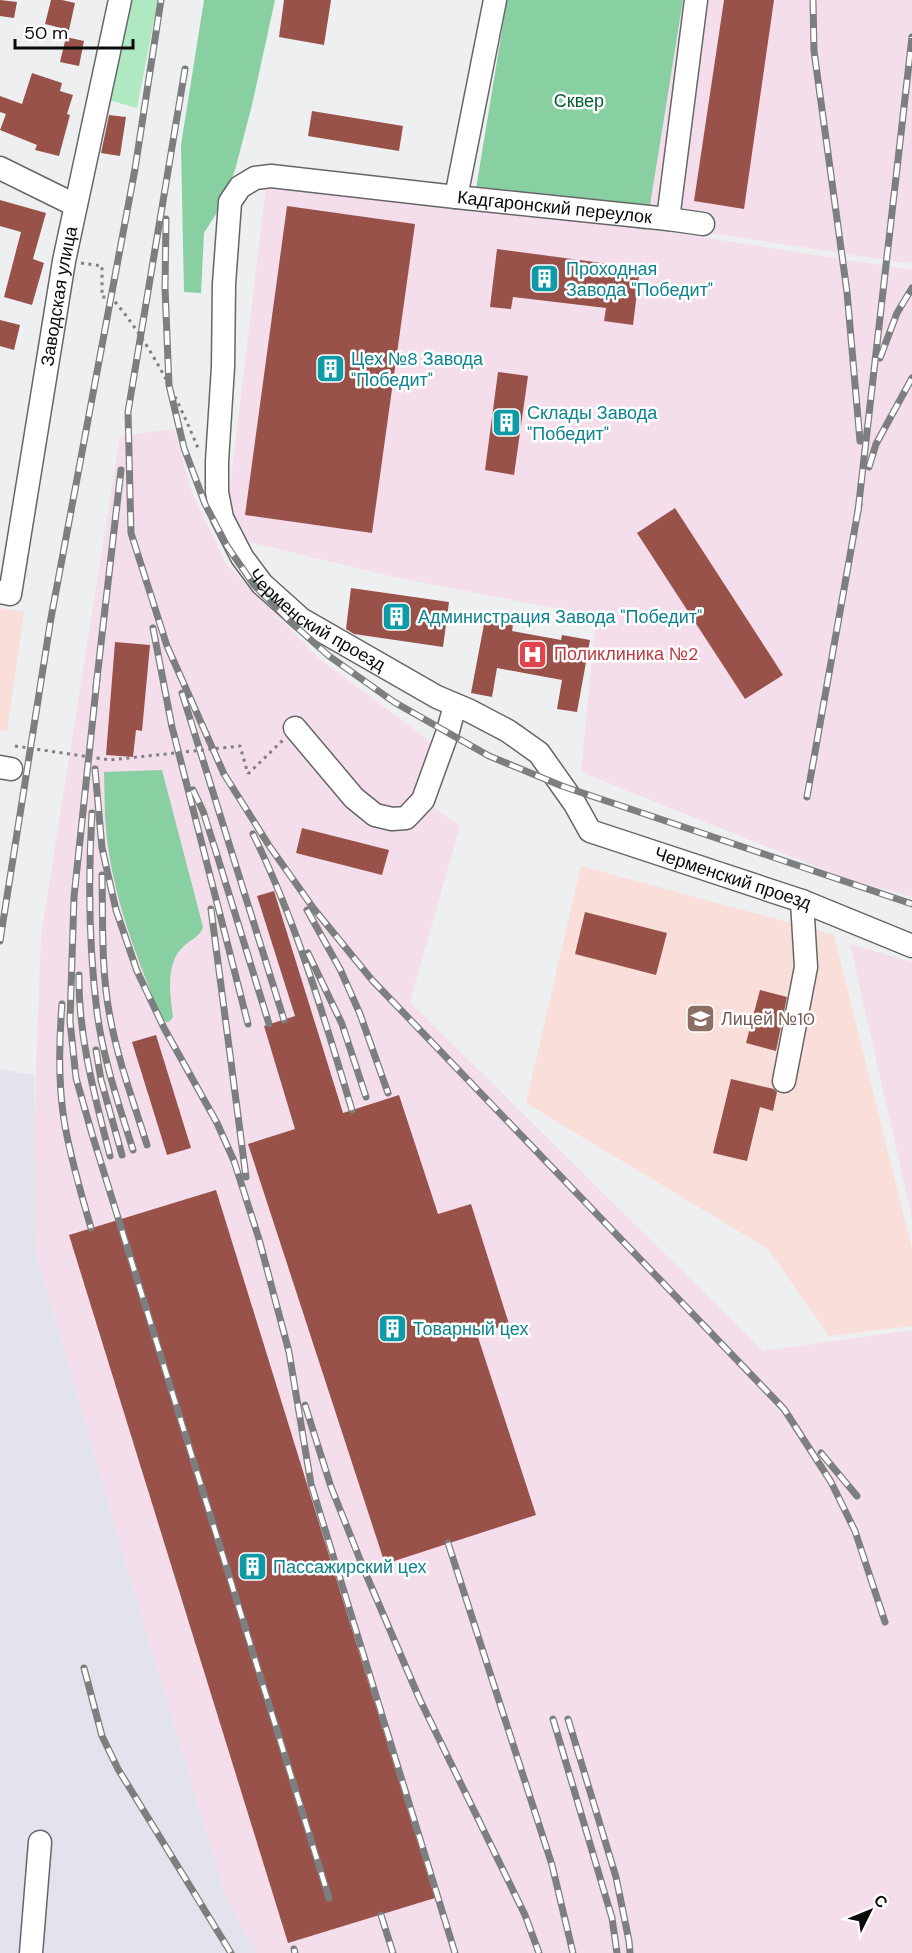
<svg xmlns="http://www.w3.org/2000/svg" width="912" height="1953" font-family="'DM Sans',sans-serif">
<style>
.built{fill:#e2e3ec}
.industrial{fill:#f4deeb}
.education{fill:#f9deda}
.green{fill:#aee9c2}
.forest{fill:#88cfa2}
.building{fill:#99524a}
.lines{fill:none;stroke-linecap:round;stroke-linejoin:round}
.minor-casing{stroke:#666668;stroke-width:25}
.path{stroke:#7f8081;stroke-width:3;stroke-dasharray:3 4.5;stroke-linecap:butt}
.minor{stroke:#fff;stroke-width:22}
.rail-casing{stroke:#7d7e7f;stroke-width:7}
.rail{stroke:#fff;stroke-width:4.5;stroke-dasharray:14;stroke-linecap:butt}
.path-bridge{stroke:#7f8081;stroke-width:3;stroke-dasharray:3 4.5;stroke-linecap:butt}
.labels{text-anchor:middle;stroke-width:5;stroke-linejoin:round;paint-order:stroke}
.park-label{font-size:18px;fill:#075e36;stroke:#fff}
.street-label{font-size:18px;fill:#0b0b0c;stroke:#fff}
.culture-label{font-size:18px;fill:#0d838f;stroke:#fff;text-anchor:start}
.health-label{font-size:18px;fill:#be3a42;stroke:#fff;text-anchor:start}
.education-label{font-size:18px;fill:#785e54;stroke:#fff;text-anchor:start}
</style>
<rect width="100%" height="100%" fill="#eeeff0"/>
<!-- built -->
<path class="built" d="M 0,1069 L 34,1075 L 35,1249 L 122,1551 L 226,1898 L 257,1953 L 0,1953 Z"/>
<!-- industrial -->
<g class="industrial">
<path d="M 683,0 L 912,0 L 912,264 L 646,223 Z"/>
<path d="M 268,170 L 912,270 L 912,897 L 845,878 L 581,772 L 596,616 L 394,577 L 238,539 L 228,504 Z"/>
<path d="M 174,429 L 192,493 L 226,564 L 320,659 L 436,746 L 414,793 L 460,826 L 410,1002 L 763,1351 L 912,1330 L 912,1953 L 257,1953 L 226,1898 L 122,1551 L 35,1249 L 34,1118 L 41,936 L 120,436 Z"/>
<path d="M 850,944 L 912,962 L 912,1218 Z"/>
</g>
<!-- education -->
<g class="education">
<path d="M 0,608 L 24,612 L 7,731 L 0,730 Z"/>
<path d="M 581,866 L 834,935 L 912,1249 L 912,1326 L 829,1336 L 768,1249 L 526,1103 Z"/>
</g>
<!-- green -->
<path class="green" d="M 132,0 L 158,0 L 137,108 L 108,100 Z"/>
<!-- forest -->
<g class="forest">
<path d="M 204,0 L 275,0 L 252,105 L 235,170 L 221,206 L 204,233 L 201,293 L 184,292 L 181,145 Z"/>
<path d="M 507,0 L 683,0 L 646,230 L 474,201 Z"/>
<path d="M 162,770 L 203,927 C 200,937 191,939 184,946 C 165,962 170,995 173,1017 L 169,1022 L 166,1022 L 162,1019 C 139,963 116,906 108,846 C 104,822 105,796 104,772 Z"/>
</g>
<!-- building -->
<g class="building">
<path d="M 0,0 L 17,2 L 14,18 L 0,16 Z"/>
<path d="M 51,0 L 62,0 L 75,3 L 69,30 L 45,24 Z"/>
<path d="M 284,0 L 331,0 L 324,45 L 279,37 Z"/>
<path d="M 724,0 L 774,0 L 744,209 L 694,201 Z"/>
<path d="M 66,37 L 84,41 L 79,66 L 60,62 Z"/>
<path d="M 32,73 L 62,83 L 60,91 L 73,95 L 67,114 L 70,115 L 59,156 L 35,150 L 37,145 L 0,130 L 6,114 L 0,112 L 0,96 L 22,104 Z"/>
<path d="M 312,111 L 403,126 L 399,151 L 308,136 Z"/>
<path d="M 109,115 L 126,117 L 120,156 L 101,153 Z"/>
<path d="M 0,200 L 46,213 L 33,259 L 44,263 L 32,305 L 4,297 L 21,232 L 0,226 Z"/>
<path d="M 287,206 L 415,224 L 372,533 L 245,515 Z"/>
<path d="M 497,249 L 640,268 L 633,325 L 604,321 L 606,308 L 513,297 L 511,309 L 490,307 Z"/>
<path d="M 0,320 L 20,325 L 14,350 L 0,346 Z"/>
<path d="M 498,372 L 528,376 L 514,475 L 485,470 Z"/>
<path d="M 675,508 L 783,675 L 745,699 L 637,533 Z"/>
<path d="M 351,588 L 449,602 L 443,647 L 354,634 L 346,629 Z"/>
<path d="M 485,619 L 513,625 L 512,631 L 561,640 L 562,635 L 590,640 L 577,712 L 557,709 L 562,680 L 497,668 L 492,697 L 471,693 Z"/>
<path d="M 115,642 L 150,645 L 142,731 L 136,730 L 133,757 L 106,755 Z"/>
<path d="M 302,828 L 389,850 L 382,875 L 296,853 Z"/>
<path d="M 274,891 L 343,1113 L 399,1095 L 438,1214 L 471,1204 L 509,1324 L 477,1334 L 536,1515 L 385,1564 L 248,1144 L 295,1129 L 264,1026 L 295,1016 L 257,896 Z"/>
<path d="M 585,912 L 667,933 L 656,975 L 575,954 Z"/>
<path d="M 760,990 L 787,997 L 776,1051 L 746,1043 Z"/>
<path d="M 156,1035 L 191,1148 L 167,1155 L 132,1042 Z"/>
<path d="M 731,1079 L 774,1089 L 777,1092 L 773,1111 L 760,1107 L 747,1161 L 713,1153 Z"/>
<path d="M 216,1190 L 435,1898 L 288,1943 L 69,1235 Z"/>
</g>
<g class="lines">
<defs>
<g id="minor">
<path id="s1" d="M 495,0 L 456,197 L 668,219 L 696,0"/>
<path d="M 0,168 L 75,205"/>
<path id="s2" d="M 456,197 L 271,176 L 255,178 L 240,187 L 230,202 L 224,284 L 223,367 L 217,461 L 217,492 L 222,518 L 242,557 L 262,584 L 301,619 L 437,697 L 470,711 L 508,731 L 539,753 L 575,804 L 590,831 L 802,901 L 912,946"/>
<path d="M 668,219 L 703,224"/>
<path id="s3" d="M 0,592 L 10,594 L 64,261 L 120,0"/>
<path d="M 295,728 L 354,798 L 375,815 L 392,819 L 406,818 L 423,800 L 448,731 L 455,705"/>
<path d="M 0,767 L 11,769"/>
<path d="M 784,1081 L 806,967 L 802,901"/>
<path d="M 31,1953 L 40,1842"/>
</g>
</defs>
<!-- minor casing -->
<use href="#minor" class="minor-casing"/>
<!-- path -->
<g class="path">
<path d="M 81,263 L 102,266 L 102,297 L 111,297 C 149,341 176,395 198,448"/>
<path d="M 248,774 L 283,740"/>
</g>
<!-- minor -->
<use href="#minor" class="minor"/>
<defs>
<g id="rail">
<path d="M 813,0 L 814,51 L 847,292 L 860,441"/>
<path d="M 185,69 L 128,412 L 131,533 L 167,646 L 224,774 L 270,847 L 314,909 L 372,980 L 784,1409 L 831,1482 L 855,1531 L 885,1622"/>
<path d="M 166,219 L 165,288 L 169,385 L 184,448 L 205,504 L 227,546 L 254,585 L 293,624 L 329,656 L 394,702 L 489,756 L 562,786 L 912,904"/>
<path d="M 880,358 L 897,313 L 912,288"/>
<path d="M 869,467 L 876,444 L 912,378"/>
<path d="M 858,511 L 912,37"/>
<path d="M 153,628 L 172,727 L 248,1024"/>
<path d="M 97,679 L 74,897 L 70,1021 L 76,1078 L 92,1134 L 329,1898"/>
<path d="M 96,687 L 121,470"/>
<path d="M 182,693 L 284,1020"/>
<path d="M 95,769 L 102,848 L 116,910 L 137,971 L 164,1028 L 217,1123 L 234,1161 L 259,1239 L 289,1352 L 311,1484 L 455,1953"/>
<path d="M 193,790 L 203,811 L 217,855 L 269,1024"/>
<path d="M 807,797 L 859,505"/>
<path d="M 92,813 C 88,879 89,947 97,1012 C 103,1059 119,1105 133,1150"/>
<path d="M 253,834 C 296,921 324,1017 352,1110"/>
<path d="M 102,875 C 103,922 101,971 110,1017 C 118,1061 134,1103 147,1145"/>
<path d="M 211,909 L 246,1177"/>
<path d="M 307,910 L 340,969 L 360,1014 L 388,1093"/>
<path d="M 0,941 L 51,618 L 135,169 L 161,0"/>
<path d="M 308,953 L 342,1024 L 366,1097"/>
<path d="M 79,975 C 78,1036 95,1097 110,1156"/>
<path d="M 62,1004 C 59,1042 58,1082 64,1120 C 70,1157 81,1193 91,1228"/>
<path d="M 96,1050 L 101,1080 L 122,1155"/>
<path d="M 305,1405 L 331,1487 L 365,1572 L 420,1700 L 525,1915 L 539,1953"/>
<path d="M 821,1453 L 857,1496"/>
<path d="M 448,1543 L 552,1865 L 573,1953"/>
<path d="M 84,1668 L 102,1736 L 118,1769 L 231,1953"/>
<path d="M 553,1719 L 612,1918 L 617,1953"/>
<path d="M 568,1719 L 616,1877 L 629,1941 L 630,1953"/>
<path d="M 381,1915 L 393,1953"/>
<path d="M 294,1949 L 295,1953"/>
</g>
</defs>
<!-- rail casing -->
<use href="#rail" class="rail-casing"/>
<!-- rail -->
<use href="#rail" class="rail"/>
<!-- path-bridge -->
<path class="path-bridge" d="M 15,746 L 110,760 L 240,746 L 248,774"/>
</g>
<!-- icons -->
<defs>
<symbol id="building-square" viewBox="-11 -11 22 22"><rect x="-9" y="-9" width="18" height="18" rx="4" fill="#0f9aa8" stroke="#fff"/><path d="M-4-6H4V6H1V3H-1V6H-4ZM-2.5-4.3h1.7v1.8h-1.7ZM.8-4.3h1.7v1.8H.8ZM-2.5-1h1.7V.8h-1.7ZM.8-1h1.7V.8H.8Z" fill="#fff"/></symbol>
<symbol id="hospital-square" viewBox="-11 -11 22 22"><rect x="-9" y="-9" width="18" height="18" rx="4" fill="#e0444e" stroke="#fff"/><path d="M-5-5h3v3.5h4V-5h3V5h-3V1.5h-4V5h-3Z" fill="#fff"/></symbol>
<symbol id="university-square" viewBox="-11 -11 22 22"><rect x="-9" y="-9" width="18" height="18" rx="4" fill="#8d6e63" stroke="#fff"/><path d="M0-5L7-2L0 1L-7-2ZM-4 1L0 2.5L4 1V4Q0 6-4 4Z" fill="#fff"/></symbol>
</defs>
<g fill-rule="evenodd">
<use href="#building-square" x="528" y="262" width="33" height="33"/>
<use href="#building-square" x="314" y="352" width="33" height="33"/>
<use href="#building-square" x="490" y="406" width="33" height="33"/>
<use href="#building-square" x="380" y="600" width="33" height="33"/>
<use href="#hospital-square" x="516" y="638" width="33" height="33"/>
<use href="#university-square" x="684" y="1002" width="33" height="33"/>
<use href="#building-square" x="376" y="1312" width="33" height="33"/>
<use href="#building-square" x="236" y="1550" width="33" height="33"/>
</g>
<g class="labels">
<!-- park labels -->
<g class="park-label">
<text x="579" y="107">Сквер</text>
</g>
<!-- street labels -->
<g class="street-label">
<text dy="6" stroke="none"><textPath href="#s1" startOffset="300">Кадгаронский переулок</textPath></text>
<text dy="6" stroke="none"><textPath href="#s3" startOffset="312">Заводская улица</textPath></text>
<text dy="6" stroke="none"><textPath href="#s2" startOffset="698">Черменский проезд</textPath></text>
<text dy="6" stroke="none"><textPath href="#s2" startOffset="1202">Черменский проезд</textPath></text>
</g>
<!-- culture labels -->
<g class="culture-label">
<text x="566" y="275">Проходная<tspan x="566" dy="21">Завода "Победит"</tspan></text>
<text x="351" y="365">Цех №8 Завода<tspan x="351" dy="21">"Победит"</tspan></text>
<text x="527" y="419">Склады Завода<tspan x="527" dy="21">"Победит"</tspan></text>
<text x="418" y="623">Администрация Завода "Победит"</text>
<text x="413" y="1335">Товарный цех</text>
<text x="273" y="1573">Пассажирский цех</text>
</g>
<!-- health labels -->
<g class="health-label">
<text x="554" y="660">Поликлиника №2</text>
</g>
<!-- education labels -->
<g class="education-label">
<text x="721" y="1025">Лицей №10</text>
</g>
</g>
<!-- north arrow -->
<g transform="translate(870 1911) rotate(47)" stroke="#ffffff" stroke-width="4.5" paint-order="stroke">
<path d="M0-4.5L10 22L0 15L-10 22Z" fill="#0b0b0c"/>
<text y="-9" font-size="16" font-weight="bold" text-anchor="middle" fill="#0b0b0c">С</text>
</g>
<!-- scale -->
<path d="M15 39v9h118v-9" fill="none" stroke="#0b0b0c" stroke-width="3"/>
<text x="24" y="39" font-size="18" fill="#0b0b0c" stroke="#ffffff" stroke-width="4.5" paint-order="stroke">50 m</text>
</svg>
